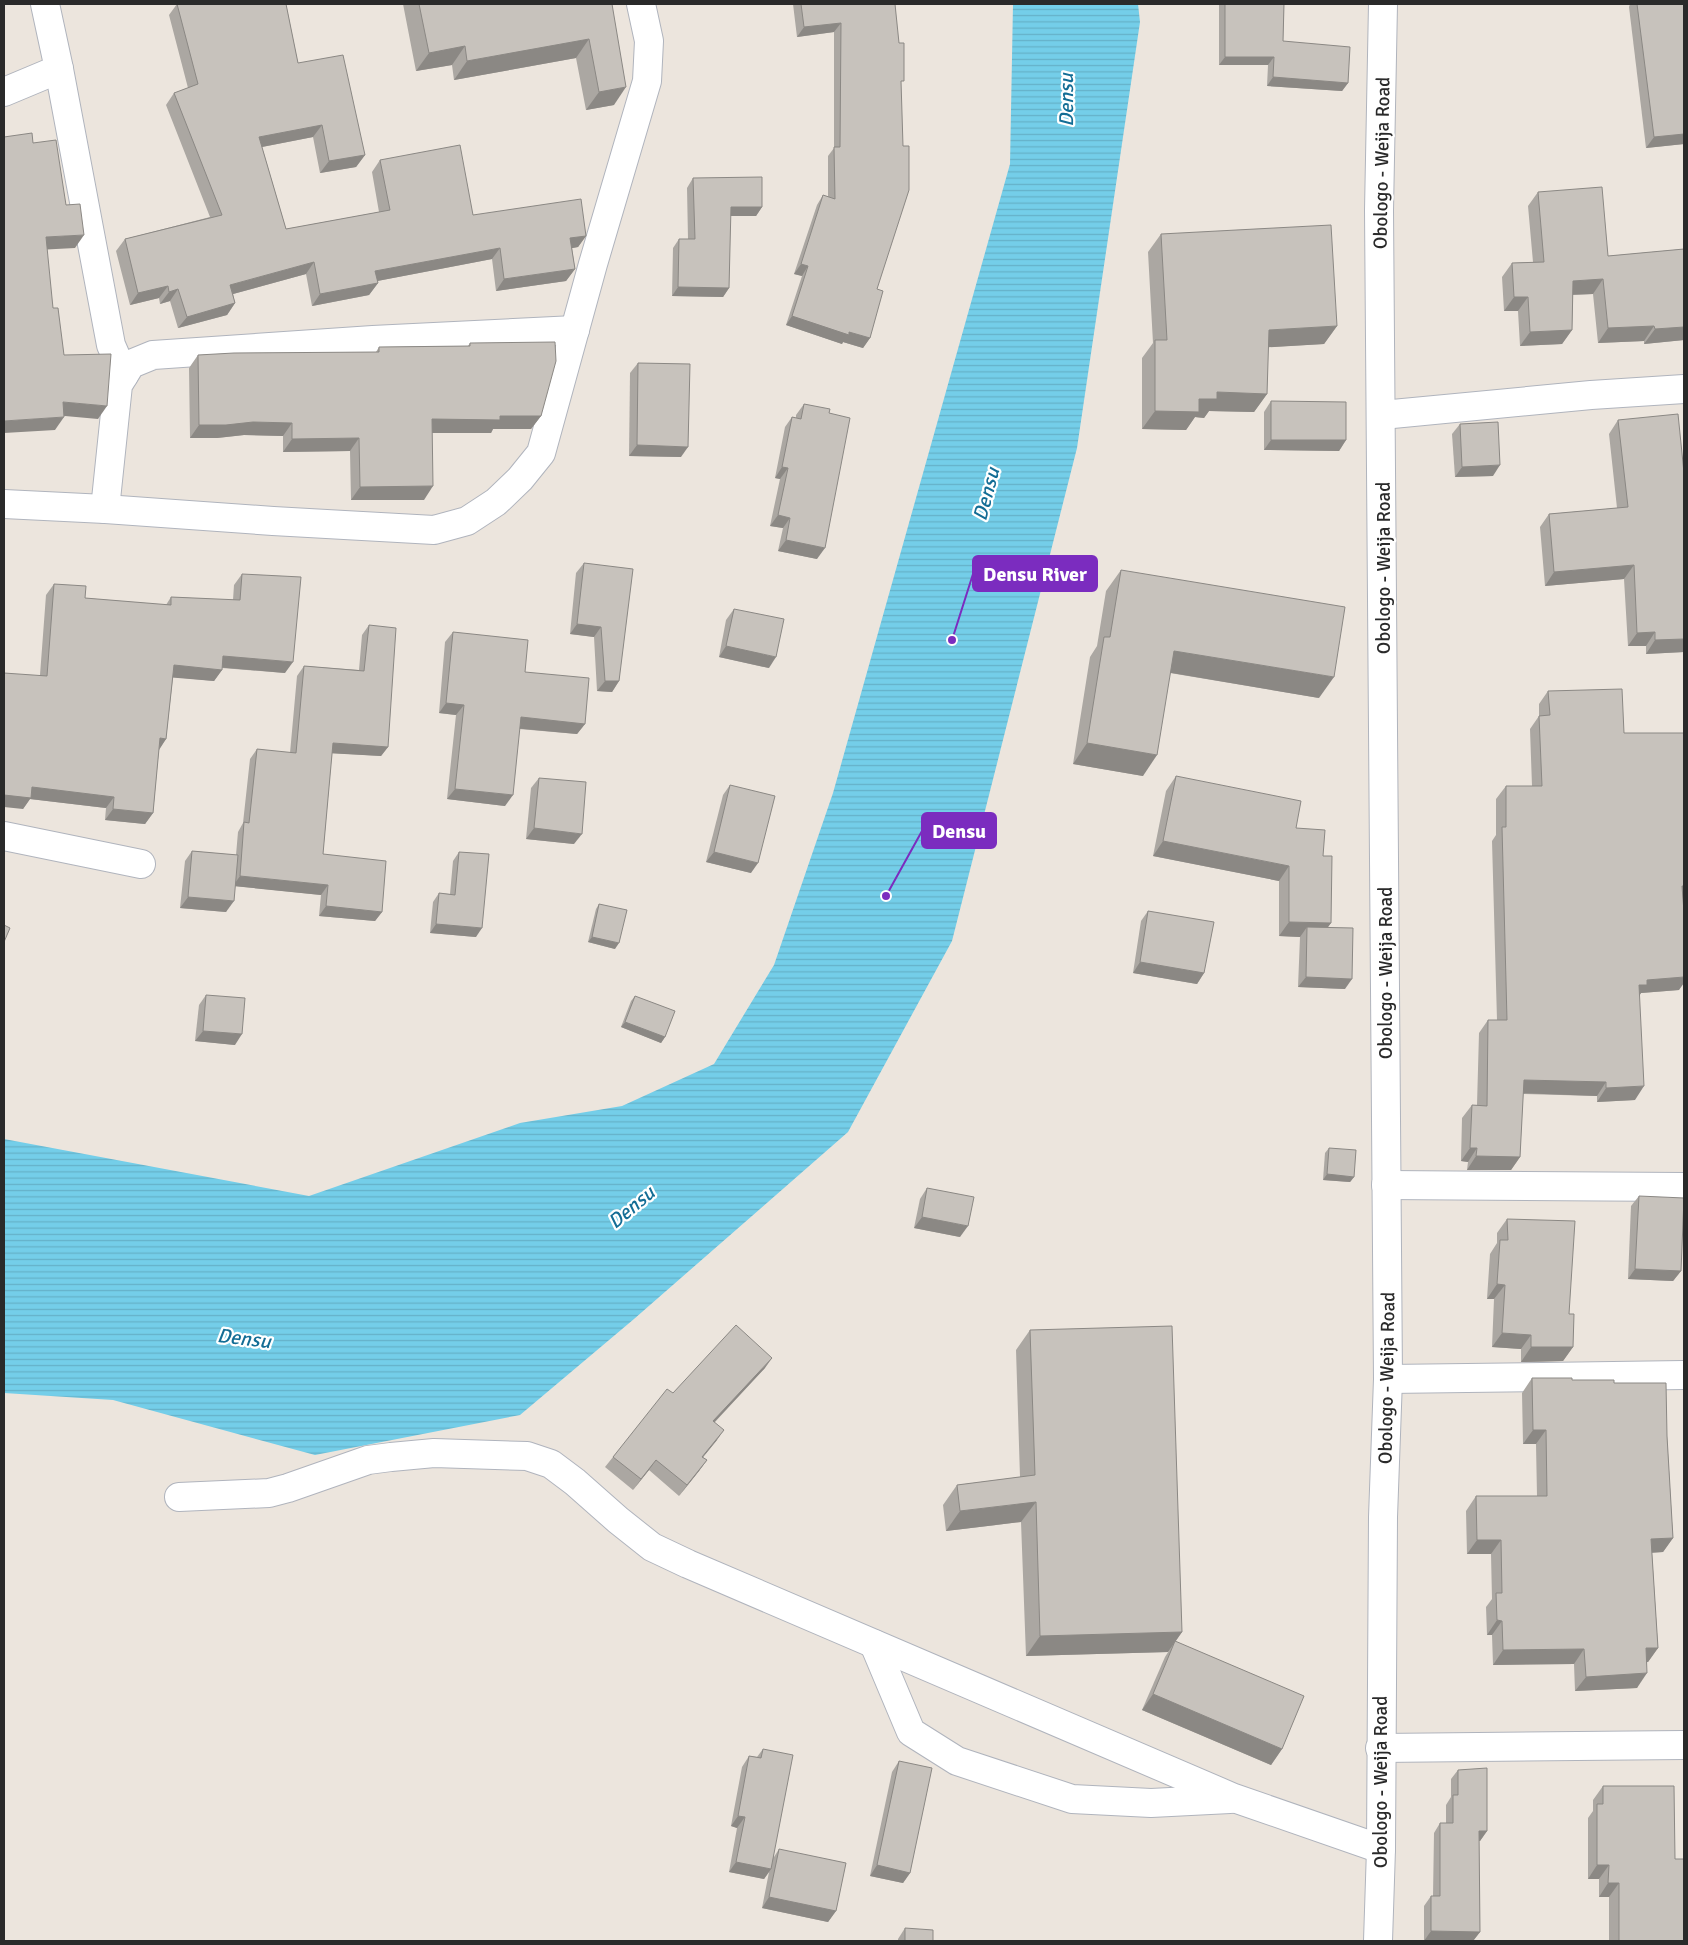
<svg xmlns="http://www.w3.org/2000/svg" width="1688" height="1945" font-family="Signika,sans-serif">
<style>
.water{fill:url(#water-rules)}
.lines{fill:none;stroke-linecap:round;stroke-linejoin:round}
.minor-casing{stroke:#b0b4bd;stroke-width:30}
.minor{stroke:#fff;stroke-width:28}
.wall{fill:#aba7a2}
.shaded-wall{fill:#8b8884}
.building{fill:#c7c2bc;stroke:#8b8884}
.labels{text-anchor:middle;stroke-width:4.5;stroke-linejoin:round;paint-order:stroke}
.street-label{font-size:19px;fill:#2a2a2a;stroke:#fff}
.water-label{font-size:20px;font-style:italic;fill:#136d95;stroke:#fff}
.leader{fill:none;stroke:#7b2cbf;stroke-width:2}
.callout-dot{fill:#7b2cbf;stroke:#fff;stroke-width:2}
.callout{fill:#7b2cbf;stroke:#7b2cbf;stroke-width:2}
.callout-label{font-size:20px;text-anchor:middle;font-weight:bold;fill:#fff}
</style>
<defs>
<pattern id="water-rules" width="6" height="5" patternUnits="userSpaceOnUse" patternTransform="scale(1.25)"><rect width="6" height="5" fill="#74cee9"/><path d="M0 2.5h6" fill="none" stroke="#65b1c8"/></pattern>
</defs>
<rect width="100%" height="100%" fill="#ece5dd"/>
<!-- water -->
<path class="water" d="M 1013,4 L 1138,4 L 1140,22 L 1077,448 L 952,941 L 848,1132 L 634,1319 L 520,1415 L 315,1455 L 113,1400 L 4,1393 L 4,1139 L 309,1196 L 520,1123 L 622,1106 L 714,1064 L 774,965 L 833,793 L 1010,164 Z"/>
<g class="lines">
<defs>
<g id="minor">
<path d="M 59,69 L 111,345 L 124,375"/>
<path d="M 4,92 L 59,69 L 45,4"/>
<path d="M 1382,415 L 1591,395 L 1684,389"/>
<path d="M 4,504 L 105,509 L 273,521 L 434,530 L 467,521 L 496,502 L 520,479 L 541,453 L 593,264 L 647,81 L 649,41 L 641,4"/>
<path d="M 105,509 L 118,385 L 131,364 L 153,355 L 373,340 L 575,330"/>
<path d="M 4,836 L 141,864"/>
<path d="M 1386,1185 L 1684,1187"/>
<path d="M 1388,1379 L 1684,1375"/>
<path d="M 179,1497 L 269,1493 L 288,1488 L 368,1460 L 391,1457 L 434,1453 L 527,1456 L 551,1464 L 575,1482 L 618,1520 L 652,1547 L 688,1564 L 1234,1798 L 1381,1849"/>
<path d="M 874,1644 L 911,1732 L 957,1761 L 1072,1799 L 1151,1803 L 1230,1799"/>
<path d="M 1380,1748 L 1684,1745"/>
<path d="M 1378,1941 L 1381,1849 L 1383,1517 L 1388,1379 L 1379,210 L 1383,4"/>
</g>
</defs>
<!-- minor casing -->
<use href="#minor" class="minor-casing"/>
<!-- minor -->
<use href="#minor" class="minor"/>
</g>
<!-- wall -->
<g class="wall">
<path d="M 177,4 L 286,4 L 298,63 L 365,155 L 356,167 L 320,173 L 313,137 L 262,147 L 286,229 L 379,212 L 372,172 L 380,160 L 473,215 L 586,236 L 578,247 L 572,248 L 575,269 L 566,281 L 496,291 L 492,259 L 377,281 L 378,283 L 369,295 L 312,306 L 306,274 L 233,294 L 235,303 L 227,315 L 178,328 L 170,301 L 160,304 L 159,298 L 130,305 L 116,251 L 125,239 L 210,217 L 166,105 L 174,93 L 188,88 L 169,15 Z"/>
<path d="M 403,4 L 612,4 L 614,105 L 586,110 L 576,58 L 454,80 L 452,65 L 416,71 Z"/>
<path d="M 793,4 L 895,4 L 901,85 L 870,338 L 863,348 L 843,342 L 842,344 L 786,325 L 802,276 L 794,274 L 817,205 L 823,195 L 828,197 L 828,156 L 834,148 L 834,32 L 797,37 Z"/>
<path d="M 1219,4 L 1284,4 L 1283,41 L 1348,83 L 1342,91 L 1267,86 L 1268,65 L 1219,65 Z"/>
<path d="M 1630,4 L 1684,4 L 1684,144 L 1646,148 L 1629,7 Z"/>
<path d="M 693,178 L 762,207 L 756,216 L 730,216 L 729,288 L 723,297 L 672,296 L 673,248 L 679,239 L 688,239 L 687,188 Z"/>
<path d="M 1538,192 L 1608,256 L 1684,249 L 1684,340 L 1644,344 L 1644,341 L 1598,343 L 1593,294 L 1573,295 L 1572,330 L 1562,344 L 1520,346 L 1518,311 L 1504,311 L 1502,277 L 1512,263 L 1533,262 L 1528,206 Z"/>
<path d="M 1161,234 L 1337,326 L 1324,344 L 1268,347 L 1267,394 L 1254,412 L 1209,411 L 1204,418 L 1195,417 L 1186,430 L 1142,429 L 1142,358 L 1153,343 L 1148,252 Z"/>
<path d="M 470,343 L 541,416 L 531,429 L 493,429 L 491,433 L 432,433 L 424,500 L 351,500 L 350,451 L 283,452 L 283,436 L 244,435 L 217,438 L 190,438 L 189,368 L 198,355 L 376,352 L 379,347 L 468,346 Z"/>
<path d="M 638,363 L 681,457 L 629,456 L 630,373 Z"/>
<path d="M 1271,401 L 1346,440 L 1339,451 L 1264,450 L 1264,412 Z"/>
<path d="M 804,404 L 829,413 L 817,559 L 778,551 L 783,528 L 770,526 L 780,479 L 775,478 L 785,427 L 792,417 L 796,418 L 796,415 Z"/>
<path d="M 1618,420 L 1684,652 L 1646,654 L 1646,646 L 1628,646 L 1624,579 L 1545,586 L 1540,527 L 1549,514 L 1617,508 L 1609,434 Z"/>
<path d="M 1460,424 L 1493,476 L 1455,477 L 1452,434 Z"/>
<path d="M 584,563 L 619,681 L 612,692 L 597,691 L 594,637 L 570,634 L 576,573 Z"/>
<path d="M 1121,570 L 1319,698 L 1170,673 L 1143,776 L 1073,764 L 1090,657 L 1097,646 L 1106,591 Z"/>
<path d="M 242,574 L 285,673 L 222,668 L 222,670 L 214,681 L 173,677 L 166,739 L 159,749 L 153,813 L 145,824 L 105,820 L 106,808 L 30,799 L 23,809 L 40,675 L 46,595 L 54,584 L 85,598 L 166,605 L 171,597 L 233,600 L 234,585 Z"/>
<path d="M 734,609 L 769,668 L 719,657 L 726,620 Z"/>
<path d="M 369,625 L 388,747 L 381,756 L 332,753 L 323,854 L 382,912 L 375,921 L 319,916 L 321,895 L 235,886 L 226,912 L 180,908 L 185,861 L 192,851 L 236,855 L 238,832 L 243,823 L 250,759 L 257,749 L 290,753 L 297,676 L 304,666 L 359,670 L 362,635 Z"/>
<path d="M 453,632 L 525,672 L 585,724 L 577,734 L 519,729 L 505,806 L 447,799 L 456,715 L 439,713 L 445,642 Z"/>
<path d="M 1548,691 L 1624,733 L 1684,733 L 1684,899 L 1683,899 L 1679,990 L 1641,993 L 1639,996 L 1635,1100 L 1597,1102 L 1597,1096 L 1523,1094 L 1520,1157 L 1511,1170 L 1467,1170 L 1468,1162 L 1461,1161 L 1462,1118 L 1472,1105 L 1477,1105 L 1479,1033 L 1488,1020 L 1497,1020 L 1492,841 L 1496,835 L 1496,799 L 1506,786 L 1532,786 L 1530,729 L 1539,716 L 1539,704 Z"/>
<path d="M 1176,776 L 1296,828 L 1323,856 L 1331,923 L 1327,927 L 1345,989 L 1298,987 L 1300,937 L 1279,936 L 1279,881 L 1153,856 L 1166,791 Z"/>
<path d="M 539,778 L 574,844 L 526,839 L 531,788 Z"/>
<path d="M 730,785 L 751,873 L 706,862 L 723,795 Z"/>
<path d="M 459,852 L 476,937 L 430,933 L 433,902 L 439,893 L 450,894 L 453,861 Z"/>
<path d="M 599,904 L 615,949 L 588,942 L 596,909 Z"/>
<path d="M 1148,911 L 1204,973 L 1197,984 L 1133,973 L 1141,921 Z"/>
<path d="M 206,995 L 235,1045 L 195,1041 L 199,1005 Z"/>
<path d="M 635,996 L 665,1037 L 661,1043 L 621,1027 L 631,1001 Z"/>
<path d="M 1329,1148 L 1354,1177 L 1350,1182 L 1323,1180 L 1325,1153 Z"/>
<path d="M 927,1188 L 960,1237 L 914,1228 L 920,1199 Z"/>
<path d="M 1639,1196 L 1681,1271 L 1673,1281 L 1628,1279 L 1631,1206 Z"/>
<path d="M 1507,1219 L 1569,1314 L 1573,1347 L 1563,1361 L 1521,1362 L 1521,1349 L 1492,1347 L 1494,1299 L 1487,1299 L 1490,1254 L 1497,1243 L 1497,1233 Z"/>
<path d="M 1030,1330 L 1182,1632 L 1168,1652 L 1026,1656 L 1021,1522 L 946,1531 L 943,1505 L 957,1485 L 1020,1477 L 1016,1350 Z"/>
<path d="M 765,1368 L 715,1422 L 717,1440 L 703,1457 L 707,1460 L 699,1471 L 679,1496 L 649,1470 L 633,1490 L 605,1467 L 613,1457 L 673,1393 Z"/>
<path d="M 1532,1378 L 1614,1383 L 1667,1436 L 1673,1538 L 1663,1552 L 1652,1553 L 1658,1648 L 1648,1662 L 1647,1662 L 1637,1688 L 1575,1691 L 1574,1664 L 1493,1665 L 1492,1635 L 1487,1635 L 1486,1607 L 1492,1599 L 1491,1554 L 1467,1554 L 1466,1511 L 1476,1496 L 1537,1496 L 1536,1444 L 1523,1444 L 1522,1393 Z"/>
<path d="M 1175,1641 L 1282,1749 L 1271,1765 L 1142,1710 L 1165,1657 Z"/>
<path d="M 763,1749 L 774,1857 L 779,1849 L 836,1911 L 828,1922 L 762,1908 L 769,1872 L 764,1879 L 729,1872 L 737,1828 L 731,1826 L 742,1767 L 749,1756 L 757,1757 Z"/>
<path d="M 899,1761 L 910,1873 L 903,1883 L 870,1876 L 892,1772 Z"/>
<path d="M 1458,1770 L 1487,1831 L 1480,1841 L 1479,1841 L 1480,1932 L 1473,1941 L 1424,1941 L 1424,1906 L 1431,1896 L 1433,1896 L 1434,1833 L 1440,1823 L 1446,1823 L 1446,1805 L 1451,1797 L 1451,1779 Z"/>
<path d="M 1603,1786 L 1675,1859 L 1684,1941 L 1609,1941 L 1609,1897 L 1599,1897 L 1599,1879 L 1588,1879 L 1588,1818 L 1593,1811 L 1593,1800 Z"/>
<path d="M 905,1928 L 933,1941 L 898,1941 L 898,1939 Z"/>
</g>
<!-- shaded-wall -->
<g class="shaded-wall">
<path d="M 841,23 L 834,32 L 797,37 L 804,27 Z"/>
<path d="M 589,39 L 576,58 L 454,80 L 467,61 Z"/>
<path d="M 465,46 L 452,65 L 416,71 L 429,53 Z"/>
<path d="M 1225,57 L 1274,57 L 1268,65 L 1219,65 Z"/>
<path d="M 1273,77 L 1348,83 L 1342,91 L 1267,86 Z"/>
<path d="M 626,87 L 614,105 L 586,110 L 599,92 Z"/>
<path d="M 322,125 L 313,137 L 251,149 L 259,137 Z"/>
<path d="M 1684,134 L 1684,144 L 1646,148 L 1654,137 Z"/>
<path d="M 365,155 L 356,167 L 320,173 L 329,161 Z"/>
<path d="M 731,207 L 762,207 L 756,216 L 724,216 Z"/>
<path d="M 84,235 L 75,248 L 37,250 L 46,237 Z"/>
<path d="M 586,236 L 578,247 L 562,250 L 570,238 Z"/>
<path d="M 500,248 L 492,259 L 367,283 L 375,271 Z"/>
<path d="M 314,262 L 306,274 L 222,297 L 230,285 Z"/>
<path d="M 801,264 L 808,266 L 802,276 L 794,274 Z"/>
<path d="M 575,269 L 566,281 L 496,291 L 504,279 Z"/>
<path d="M 1603,279 L 1593,294 L 1563,295 L 1573,281 Z"/>
<path d="M 378,283 L 369,295 L 312,306 L 320,294 Z"/>
<path d="M 168,286 L 159,298 L 130,305 L 138,293 Z"/>
<path d="M 678,287 L 729,288 L 723,297 L 672,296 Z"/>
<path d="M 178,289 L 170,301 L 160,304 L 169,292 Z"/>
<path d="M 1514,297 L 1528,297 L 1518,311 L 1504,311 Z"/>
<path d="M 235,303 L 227,315 L 178,328 L 187,317 Z"/>
<path d="M 792,316 L 849,332 L 870,338 L 863,348 L 843,342 L 842,344 L 786,325 Z"/>
<path d="M 1337,326 L 1324,344 L 1256,348 L 1269,330 Z"/>
<path d="M 1654,326 L 1644,341 L 1598,343 L 1608,328 Z"/>
<path d="M 1684,327 L 1684,340 L 1644,344 L 1655,329 Z"/>
<path d="M 1572,330 L 1562,344 L 1520,346 L 1530,332 Z"/>
<path d="M 1217,392 L 1267,394 L 1254,412 L 1209,411 L 1204,418 L 1195,417 L 1186,430 L 1142,429 L 1155,411 L 1199,399 Z"/>
<path d="M 63,402 L 107,406 L 98,419 L 54,415 Z"/>
<path d="M 500,416 L 541,416 L 531,429 L 493,429 L 491,433 L 423,433 L 432,419 Z"/>
<path d="M 64,417 L 55,430 L 4,433 L 4,421 Z"/>
<path d="M 253,422 L 292,423 L 283,436 L 244,435 L 217,438 L 190,438 L 199,425 Z"/>
<path d="M 359,438 L 350,451 L 283,452 L 292,439 Z"/>
<path d="M 1271,440 L 1346,440 L 1339,451 L 1264,450 Z"/>
<path d="M 637,445 L 688,447 L 681,457 L 629,456 Z"/>
<path d="M 1500,465 L 1493,476 L 1455,477 L 1462,467 Z"/>
<path d="M 782,467 L 788,468 L 780,479 L 775,478 Z"/>
<path d="M 433,486 L 424,500 L 351,500 L 360,487 Z"/>
<path d="M 778,515 L 790,518 L 783,528 L 770,526 Z"/>
<path d="M 786,540 L 825,548 L 817,559 L 778,551 Z"/>
<path d="M 1634,565 L 1624,579 L 1545,586 L 1554,572 Z"/>
<path d="M 577,624 L 601,627 L 594,637 L 570,634 Z"/>
<path d="M 1655,632 L 1646,646 L 1628,646 L 1637,633 Z"/>
<path d="M 1684,639 L 1684,652 L 1646,654 L 1655,640 Z"/>
<path d="M 726,646 L 776,657 L 769,668 L 719,657 Z"/>
<path d="M 1174,651 L 1334,677 L 1319,698 L 1160,671 Z"/>
<path d="M 223,656 L 293,662 L 285,673 L 215,667 Z"/>
<path d="M 174,665 L 222,670 L 214,681 L 166,677 Z"/>
<path d="M 605,681 L 619,681 L 612,692 L 597,691 Z"/>
<path d="M 446,703 L 464,705 L 456,715 L 439,713 Z"/>
<path d="M 521,717 L 585,724 L 577,734 L 513,728 Z"/>
<path d="M 160,738 L 166,739 L 159,750 Z"/>
<path d="M 333,743 L 388,747 L 381,756 L 326,753 Z"/>
<path d="M 1087,743 L 1157,755 L 1143,776 L 1073,764 Z"/>
<path d="M 32,787 L 114,797 L 106,808 L 30,799 L 23,809 L 4,807 L 4,795 Z"/>
<path d="M 455,789 L 513,795 L 505,806 L 447,799 Z"/>
<path d="M 113,809 L 153,813 L 145,824 L 105,820 Z"/>
<path d="M 534,828 L 582,834 L 574,844 L 526,839 Z"/>
<path d="M 1163,841 L 1289,866 L 1279,881 L 1153,856 Z"/>
<path d="M 714,852 L 758,863 L 751,873 L 706,862 Z"/>
<path d="M 240,876 L 328,885 L 321,895 L 233,886 Z"/>
<path d="M 1682,886 L 1684,886 L 1684,899 L 1673,899 Z"/>
<path d="M 188,897 L 234,901 L 226,912 L 180,908 Z"/>
<path d="M 326,906 L 382,912 L 375,921 L 319,916 Z"/>
<path d="M 1289,922 L 1331,923 L 1321,937 L 1307,927 L 1300,937 L 1279,936 Z"/>
<path d="M 436,924 L 482,928 L 476,937 L 430,933 Z"/>
<path d="M 592,937 L 619,943 L 615,949 L 588,942 Z"/>
<path d="M 1140,962 L 1204,973 L 1197,984 L 1133,973 Z"/>
<path d="M 1306,977 L 1352,979 L 1345,989 L 1298,987 Z"/>
<path d="M 1684,977 L 1684,983 L 1679,990 L 1641,993 L 1638,998 L 1639,985 L 1647,980 Z"/>
<path d="M 625,1022 L 665,1037 L 661,1043 L 621,1027 Z"/>
<path d="M 203,1031 L 242,1034 L 235,1045 L 195,1041 Z"/>
<path d="M 1524,1080 L 1606,1082 L 1597,1096 L 1514,1093 Z"/>
<path d="M 1644,1086 L 1635,1100 L 1597,1102 L 1606,1088 Z"/>
<path d="M 1470,1148 L 1477,1148 L 1468,1162 L 1461,1161 Z"/>
<path d="M 1476,1156 L 1520,1157 L 1511,1170 L 1467,1170 Z"/>
<path d="M 1327,1174 L 1354,1177 L 1350,1182 L 1323,1180 Z"/>
<path d="M 922,1217 L 968,1226 L 960,1237 L 914,1228 Z"/>
<path d="M 1635,1269 L 1681,1271 L 1673,1281 L 1628,1279 Z"/>
<path d="M 1497,1284 L 1505,1285 L 1494,1299 L 1487,1299 Z"/>
<path d="M 1502,1333 L 1531,1335 L 1521,1349 L 1492,1347 Z"/>
<path d="M 1531,1347 L 1573,1347 L 1563,1361 L 1521,1362 Z"/>
<path d="M 772,1358 L 765,1368 L 706,1431 L 713,1421 Z"/>
<path d="M 724,1430 L 717,1440 L 695,1467 L 702,1457 Z"/>
<path d="M 1533,1430 L 1546,1430 L 1536,1444 L 1523,1444 Z"/>
<path d="M 656,1460 L 649,1470 L 633,1490 L 641,1479 Z"/>
<path d="M 707,1460 L 699,1471 L 679,1496 L 687,1485 Z"/>
<path d="M 1036,1502 L 1021,1522 L 946,1531 L 960,1511 Z"/>
<path d="M 1673,1538 L 1663,1552 L 1641,1553 L 1651,1539 Z"/>
<path d="M 1477,1540 L 1501,1540 L 1491,1554 L 1467,1554 Z"/>
<path d="M 1497,1620 L 1502,1621 L 1492,1635 L 1487,1635 Z"/>
<path d="M 1182,1632 L 1168,1652 L 1026,1656 L 1040,1636 Z"/>
<path d="M 1646,1648 L 1658,1648 L 1648,1662 L 1636,1663 Z"/>
<path d="M 1584,1649 L 1574,1664 L 1493,1665 L 1503,1650 Z"/>
<path d="M 1647,1673 L 1637,1688 L 1575,1691 L 1586,1677 Z"/>
<path d="M 1153,1694 L 1282,1749 L 1271,1765 L 1142,1710 Z"/>
<path d="M 738,1816 L 745,1817 L 737,1828 L 731,1826 Z"/>
<path d="M 1479,1831 L 1487,1831 L 1480,1841 L 1472,1841 Z"/>
<path d="M 736,1862 L 771,1869 L 764,1879 L 729,1872 Z"/>
<path d="M 877,1865 L 910,1873 L 903,1883 L 870,1876 Z"/>
<path d="M 1597,1865 L 1609,1865 L 1599,1879 L 1588,1879 Z"/>
<path d="M 1608,1883 L 1619,1883 L 1609,1897 L 1599,1897 Z"/>
<path d="M 769,1897 L 836,1911 L 828,1922 L 762,1908 Z"/>
<path d="M 1431,1931 L 1480,1932 L 1473,1941 L 1424,1941 Z"/>
</g>
<!-- building -->
<g class="building">
<path d="M 177,4 L 286,4 L 298,63 L 343,55 L 365,155 L 329,161 L 322,125 L 259,137 L 286,229 L 390,210 L 380,160 L 460,145 L 473,215 L 581,199 L 586,236 L 570,238 L 575,269 L 504,279 L 500,248 L 375,271 L 378,283 L 320,294 L 314,262 L 230,285 L 235,303 L 187,317 L 178,289 L 169,292 L 168,286 L 138,293 L 125,239 L 222,215 L 174,93 L 198,84 Z"/>
<path d="M 419,4 L 612,4 L 626,87 L 599,92 L 589,39 L 467,61 L 465,46 L 429,53 Z"/>
<path d="M 801,4 L 895,4 L 899,43 L 904,43 L 904,81 L 901,81 L 903,146 L 909,146 L 909,190 L 877,289 L 883,291 L 870,338 L 849,332 L 849,335 L 792,316 L 808,266 L 801,264 L 823,195 L 835,199 L 834,147 L 840,147 L 841,23 L 804,27 Z"/>
<path d="M 1225,4 L 1284,4 L 1283,41 L 1350,47 L 1348,83 L 1273,77 L 1274,57 L 1225,57 Z"/>
<path d="M 1637,4 L 1684,4 L 1684,134 L 1654,137 Z"/>
<path d="M 32,133 L 33,143 L 56,140 L 66,205 L 80,204 L 84,235 L 46,237 L 53,308 L 58,308 L 64,355 L 111,354 L 107,406 L 63,402 L 64,417 L 4,421 L 4,137 Z"/>
<path d="M 762,177 L 762,207 L 731,207 L 729,288 L 678,287 L 679,239 L 695,239 L 693,178 Z"/>
<path d="M 1602,187 L 1608,256 L 1684,249 L 1684,327 L 1655,329 L 1654,326 L 1608,328 L 1603,279 L 1573,281 L 1572,330 L 1530,332 L 1528,297 L 1514,297 L 1512,263 L 1544,262 L 1538,192 Z"/>
<path d="M 1331,225 L 1337,326 L 1269,330 L 1267,394 L 1217,392 L 1217,399 L 1199,399 L 1199,412 L 1155,411 L 1155,340 L 1167,340 L 1161,234 Z"/>
<path d="M 555,342 L 556,361 L 541,416 L 500,416 L 500,420 L 432,419 L 433,486 L 360,487 L 359,438 L 292,439 L 292,423 L 253,422 L 226,425 L 199,425 L 198,355 L 234,353 L 379,352 L 379,347 L 470,346 L 470,343 Z"/>
<path d="M 638,363 L 690,364 L 688,447 L 637,445 Z"/>
<path d="M 1271,401 L 1346,402 L 1346,440 L 1271,440 Z"/>
<path d="M 804,404 L 830,409 L 829,413 L 850,418 L 825,548 L 786,540 L 790,518 L 778,515 L 788,468 L 782,467 L 792,417 L 801,419 Z"/>
<path d="M 1678,414 L 1684,473 L 1684,639 L 1655,640 L 1655,632 L 1637,633 L 1634,565 L 1554,572 L 1549,514 L 1628,507 L 1618,420 Z"/>
<path d="M 1498,422 L 1500,465 L 1462,467 L 1460,424 Z"/>
<path d="M 584,563 L 633,569 L 619,681 L 605,681 L 601,627 L 577,624 Z"/>
<path d="M 1121,570 L 1345,607 L 1334,677 L 1174,651 L 1157,755 L 1087,743 L 1104,637 L 1110,637 Z"/>
<path d="M 242,574 L 301,577 L 293,662 L 223,656 L 222,670 L 174,665 L 166,739 L 160,738 L 153,813 L 113,809 L 114,797 L 32,787 L 31,798 L 4,795 L 4,673 L 47,676 L 54,584 L 86,586 L 85,598 L 171,605 L 171,597 L 240,600 Z"/>
<path d="M 734,609 L 784,619 L 776,657 L 726,646 Z"/>
<path d="M 369,625 L 396,628 L 388,747 L 333,743 L 323,854 L 386,861 L 382,912 L 326,906 L 328,885 L 240,876 L 244,822 L 249,823 L 257,749 L 296,753 L 304,666 L 364,671 Z"/>
<path d="M 453,632 L 528,640 L 525,672 L 589,678 L 585,724 L 521,717 L 513,795 L 455,789 L 464,705 L 446,703 Z"/>
<path d="M 1622,689 L 1624,733 L 1684,733 L 1684,886 L 1682,886 L 1684,912 L 1684,977 L 1647,980 L 1647,985 L 1639,985 L 1644,1086 L 1606,1088 L 1606,1082 L 1524,1080 L 1520,1157 L 1476,1156 L 1477,1148 L 1470,1148 L 1472,1105 L 1487,1106 L 1488,1020 L 1507,1020 L 1502,827 L 1506,827 L 1506,786 L 1542,786 L 1539,716 L 1550,715 L 1548,691 Z"/>
<path d="M 1176,776 L 1301,801 L 1296,828 L 1325,830 L 1323,856 L 1332,856 L 1331,923 L 1289,922 L 1289,866 L 1163,841 Z"/>
<path d="M 539,778 L 586,782 L 582,834 L 534,828 Z"/>
<path d="M 730,785 L 775,796 L 758,863 L 714,852 Z"/>
<path d="M 192,851 L 238,855 L 234,901 L 188,897 Z"/>
<path d="M 459,852 L 489,854 L 482,928 L 436,924 L 439,893 L 455,895 Z"/>
<path d="M 599,904 L 627,910 L 619,943 L 592,937 Z"/>
<path d="M 1148,911 L 1214,922 L 1204,973 L 1140,962 Z"/>
<path d="M 4,925 L 10,928 L 4,942 Z"/>
<path d="M 1307,927 L 1353,928 L 1352,979 L 1306,977 Z"/>
<path d="M 206,995 L 245,998 L 242,1034 L 203,1031 Z"/>
<path d="M 635,996 L 675,1011 L 665,1037 L 625,1022 Z"/>
<path d="M 1329,1148 L 1356,1150 L 1354,1177 L 1327,1174 Z"/>
<path d="M 927,1188 L 974,1197 L 968,1226 L 922,1217 Z"/>
<path d="M 1639,1196 L 1684,1198 L 1681,1271 L 1635,1269 Z"/>
<path d="M 1507,1219 L 1575,1221 L 1569,1314 L 1574,1314 L 1573,1347 L 1531,1347 L 1531,1335 L 1502,1333 L 1505,1285 L 1497,1284 L 1500,1240 L 1508,1240 Z"/>
<path d="M 736,1325 L 772,1358 L 713,1421 L 724,1430 L 702,1457 L 707,1460 L 687,1485 L 656,1460 L 641,1479 L 613,1457 L 667,1389 L 673,1393 Z"/>
<path d="M 1172,1326 L 1182,1632 L 1040,1636 L 1036,1502 L 960,1511 L 957,1485 L 1035,1475 L 1030,1330 Z"/>
<path d="M 1532,1378 L 1572,1378 L 1572,1380 L 1614,1380 L 1614,1383 L 1666,1383 L 1667,1436 L 1673,1538 L 1651,1539 L 1658,1648 L 1646,1648 L 1647,1673 L 1586,1677 L 1584,1649 L 1503,1650 L 1502,1621 L 1497,1620 L 1496,1593 L 1502,1593 L 1501,1540 L 1477,1540 L 1476,1496 L 1547,1496 L 1546,1430 L 1533,1430 Z"/>
<path d="M 1175,1641 L 1304,1696 L 1282,1749 L 1153,1694 Z"/>
<path d="M 763,1749 L 793,1755 L 771,1869 L 736,1862 L 745,1817 L 738,1816 L 749,1756 L 761,1758 Z"/>
<path d="M 899,1761 L 932,1768 L 910,1873 L 877,1865 Z"/>
<path d="M 1487,1768 L 1487,1831 L 1479,1831 L 1480,1932 L 1431,1931 L 1431,1896 L 1440,1896 L 1440,1823 L 1453,1823 L 1453,1795 L 1458,1795 L 1458,1770 Z"/>
<path d="M 1603,1786 L 1674,1786 L 1675,1859 L 1684,1859 L 1684,1941 L 1619,1941 L 1619,1883 L 1608,1883 L 1609,1865 L 1597,1865 L 1597,1804 L 1603,1804 Z"/>
<path d="M 779,1849 L 846,1863 L 836,1911 L 769,1897 Z"/>
<path d="M 905,1928 L 933,1930 L 933,1941 L 905,1941 Z"/>
</g>
<g class="labels">
<!-- street labels -->
<g class="street-label">
<text transform="translate(1381 163) rotate(-89)" y="7">Obologo - Weija Road</text>
<text transform="translate(1383 568) rotate(-90)" y="7">Obologo - Weija Road</text>
<text transform="translate(1385 973) rotate(-90)" y="7">Obologo - Weija Road</text>
<text transform="translate(1386 1378) rotate(-89)" y="7">Obologo - Weija Road</text>
<text transform="translate(1380 1782) rotate(-90)" y="7">Obologo - Weija Road</text>
</g>
<!-- water labels -->
<g class="water-label">
<text transform="translate(1066 100) rotate(-90)" y="7">Densu</text>
<text transform="translate(986 494) rotate(-75)" y="7">Densu</text>
<text transform="translate(631 1207) rotate(-40)" y="7">Densu</text>
<text transform="translate(244 1338) rotate(7)" y="7">Densu</text>
</g>
</g>
<!-- callouts -->
<path class="leader" d="M952 640L973 574M886 896L922 831"/>
<g class="callout-dot">
<circle cx="952" cy="640" r="5"/>
<circle cx="886" cy="896" r="5"/>
</g>
<g class="callout">
<rect x="973" y="556" width="124" height="35" rx="5"/>
<rect x="922" y="813" width="74" height="35" rx="5"/>
</g>
<g class="callout-label">
<text x="1035" y="581">Densu River</text>
<text x="959" y="838">Densu</text>
</g>
<!-- border -->
<rect width="1688" height="1945" fill="none" stroke="#2a2a2a" stroke-width="10"/>
</svg>
